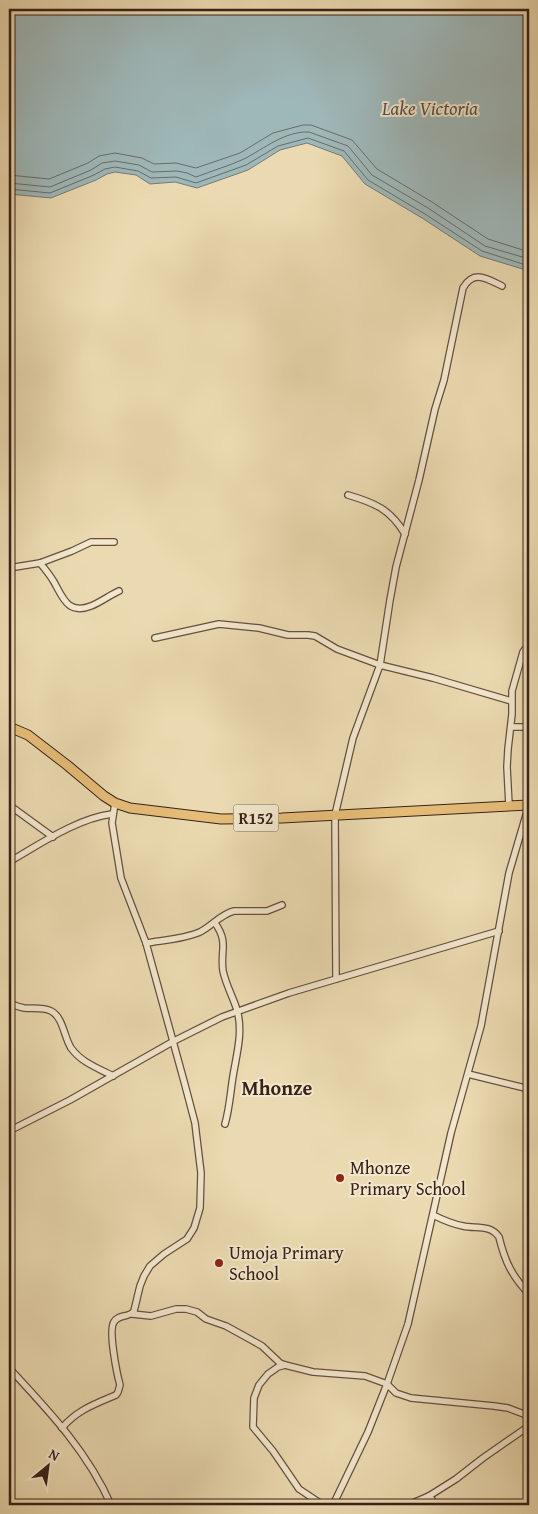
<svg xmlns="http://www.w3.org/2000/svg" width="538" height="1514" font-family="'Gentium Book Plus',serif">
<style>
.water{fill:#9eb7b8;stroke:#757b78}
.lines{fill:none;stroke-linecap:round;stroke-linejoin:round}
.shore{stroke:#6b6c68;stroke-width:1}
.minor-casing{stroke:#654f3f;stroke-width:8}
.primary-casing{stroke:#382119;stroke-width:11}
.minor{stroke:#f2e7cc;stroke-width:5.5}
.primary{stroke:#e6bd78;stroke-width:9}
.poi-dot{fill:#8f2418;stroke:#f2e7cc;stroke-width:2}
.labels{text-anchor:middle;stroke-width:4;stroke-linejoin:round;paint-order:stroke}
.shield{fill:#f2e7cc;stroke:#705c4f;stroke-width:1}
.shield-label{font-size:16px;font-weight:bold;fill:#382119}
.poi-label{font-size:18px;fill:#382119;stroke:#f2e7cc;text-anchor:start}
.water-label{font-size:19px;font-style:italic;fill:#574e49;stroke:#f2e7cc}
.quarter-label{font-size:20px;font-weight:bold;fill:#382119;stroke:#f2e7cc}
</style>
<rect width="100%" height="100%" fill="#ebdab1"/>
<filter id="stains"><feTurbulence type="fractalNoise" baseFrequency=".004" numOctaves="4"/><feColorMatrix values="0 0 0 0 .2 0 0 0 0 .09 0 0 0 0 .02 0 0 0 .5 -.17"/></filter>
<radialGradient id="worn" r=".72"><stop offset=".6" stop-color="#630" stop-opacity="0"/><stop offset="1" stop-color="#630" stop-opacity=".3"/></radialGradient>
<!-- water -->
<path class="water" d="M 9,9 L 529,9 L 529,271 L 480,256 L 422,218 L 365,184 L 342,156 L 307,143 L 280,150 L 248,170 L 197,188 L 175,182 L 150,184 L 136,175 L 115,172 L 107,174 L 96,180 L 51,198 L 9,194 Z"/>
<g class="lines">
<!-- shore -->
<g class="shore">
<path d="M 9,175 L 49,179 L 88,163 L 99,156 L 115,153 L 142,158 L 154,164 L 176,163 L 196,168 L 240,153 L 273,133 L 303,125 L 311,125 L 352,140 L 377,169 L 432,202 L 488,239 L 529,252"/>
<path d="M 9,183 L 50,187 L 91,170 L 102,163 L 115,161 L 139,165 L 152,172 L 177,171 L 187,173 L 196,177 C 211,171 229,166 244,159 C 265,148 285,131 309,132 L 348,146 L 372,175 L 428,208 L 485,246 L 529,259"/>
<path d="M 9,189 L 50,193 L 94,175 L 105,169 L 115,167 L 138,171 L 151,178 L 176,177 L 196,183 L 246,165 L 278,146 L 308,138 L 344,151 L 368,180 L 425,214 L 482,251 L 529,266"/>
</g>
<defs>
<g id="minor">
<path d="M 348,495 C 375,503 390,509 405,534"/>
<path d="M 40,563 C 45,569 50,575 54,582 C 63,598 68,615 91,606 C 101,602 110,595 119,591"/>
<path d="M 9,568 L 40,563 L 72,551 L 91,542 L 114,542"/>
<path d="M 155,638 L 219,624 L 259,628 L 288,635 L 308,635 L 315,636 L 337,649 L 380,665 L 433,678 L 511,701"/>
<path d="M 511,727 L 529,727"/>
<path d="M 9,805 L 53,837"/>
<path d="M 509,805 L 507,767 L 508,749 L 512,714 L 512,691 L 523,652 L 529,644"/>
<path d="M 14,859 C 43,842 79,818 112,814"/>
<path d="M 215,923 C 229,943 220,950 223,971 C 226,985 233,997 237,1010 C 244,1034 235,1059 232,1083 C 230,1097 229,1110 225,1124"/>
<path d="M 146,943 C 164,940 184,939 200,932 C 212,926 221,914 234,911 L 267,911 L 282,905"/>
<path d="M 9,963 L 10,976 L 9,980"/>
<path d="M 336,979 L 335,815 L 353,738 L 380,665 L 390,600 L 396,567 L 419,480 L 435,409 L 444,380 L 463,288 C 474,269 487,279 502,286"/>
<path d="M 9,1003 C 14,1005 18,1007 24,1008 C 32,1009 43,1007 51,1011 C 63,1017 64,1037 71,1048 C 82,1063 98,1068 113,1076"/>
<path d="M 468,1074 L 529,1089"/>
<path d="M 9,1131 L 70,1100 L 174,1041 L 222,1017 L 289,993 L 499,931"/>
<path d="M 433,1215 C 443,1220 452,1224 463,1226 C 476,1229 490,1224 499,1237 C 505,1262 512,1276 529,1294"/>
<path d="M 132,1314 L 151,1316 L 176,1309 L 186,1309 L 197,1312 L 206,1319 L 226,1326 L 246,1337 L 262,1346 L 280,1363 L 285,1365 L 313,1372 L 365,1376 L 387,1384 L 396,1393 L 411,1398 L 494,1406 L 508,1408 L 529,1416"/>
<path d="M 285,1365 L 278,1367 L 268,1374 L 259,1385 L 254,1398 L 253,1427 L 273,1451 L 299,1489 L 323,1505"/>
<path d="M 9,1368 C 48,1410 88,1452 111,1505"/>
<path d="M 62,1428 C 77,1410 95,1404 116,1395 L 118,1392 L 120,1385 C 117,1374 108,1330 114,1322 C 118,1314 129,1318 134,1311 L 140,1286 L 144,1276 L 150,1266 L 164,1254 L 187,1239 L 194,1228 L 200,1208 L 201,1173 L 195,1123 L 185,1085 L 146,943 L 121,878 L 112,823 L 115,803"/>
<path d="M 429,1496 L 436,1505"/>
<path d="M 333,1505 L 368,1432 L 387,1384 L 408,1324 L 451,1133 L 481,1026 L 509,873 L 529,805"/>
<path d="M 408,1505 L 429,1496 L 456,1479 L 483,1458 L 529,1426"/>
</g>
<path id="primary" d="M 9,729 L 14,729 L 28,735 L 67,765 L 104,796 L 115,803 L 130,808 L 221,819 L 282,818 L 529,805"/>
</defs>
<!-- minor casing -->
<use href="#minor" class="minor-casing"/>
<!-- primary casing -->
<use href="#primary" class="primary-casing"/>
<!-- minor -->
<use href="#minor" class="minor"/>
<!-- primary -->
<use href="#primary" class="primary"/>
</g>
<!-- markers -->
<g class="poi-dot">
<circle cx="340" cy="1178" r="5"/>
<circle cx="219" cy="1263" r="5"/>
</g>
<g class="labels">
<!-- shield labels -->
<rect class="shield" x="233.5" y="804.5" width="45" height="27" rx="4"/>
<g class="shield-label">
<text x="256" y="824">R152</text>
</g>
<!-- poi labels -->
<g class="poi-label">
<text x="350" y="1174">Mhonze<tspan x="350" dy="21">Primary School</tspan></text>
<text x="229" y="1259">Umoja Primary<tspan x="229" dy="21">School</tspan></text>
</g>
<!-- water labels -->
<g class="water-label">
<text x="430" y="115">Lake Victoria</text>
</g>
<!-- quarter labels -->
<g class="quarter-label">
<text x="277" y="1095">Mhonze</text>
</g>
</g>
<!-- margin -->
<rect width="538" height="1514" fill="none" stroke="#ebdab1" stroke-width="30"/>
<rect x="10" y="10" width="518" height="1494" fill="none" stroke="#382119" stroke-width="2.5"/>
<rect x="15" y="15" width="508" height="1484" fill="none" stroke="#382119"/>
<!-- north arrow -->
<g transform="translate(48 1466) rotate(29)" stroke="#f2e7cc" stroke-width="4" paint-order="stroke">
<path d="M0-4L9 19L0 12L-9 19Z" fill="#382119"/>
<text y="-8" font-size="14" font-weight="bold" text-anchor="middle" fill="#382119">N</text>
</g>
<rect width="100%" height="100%" filter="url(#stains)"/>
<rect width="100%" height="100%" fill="url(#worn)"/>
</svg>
